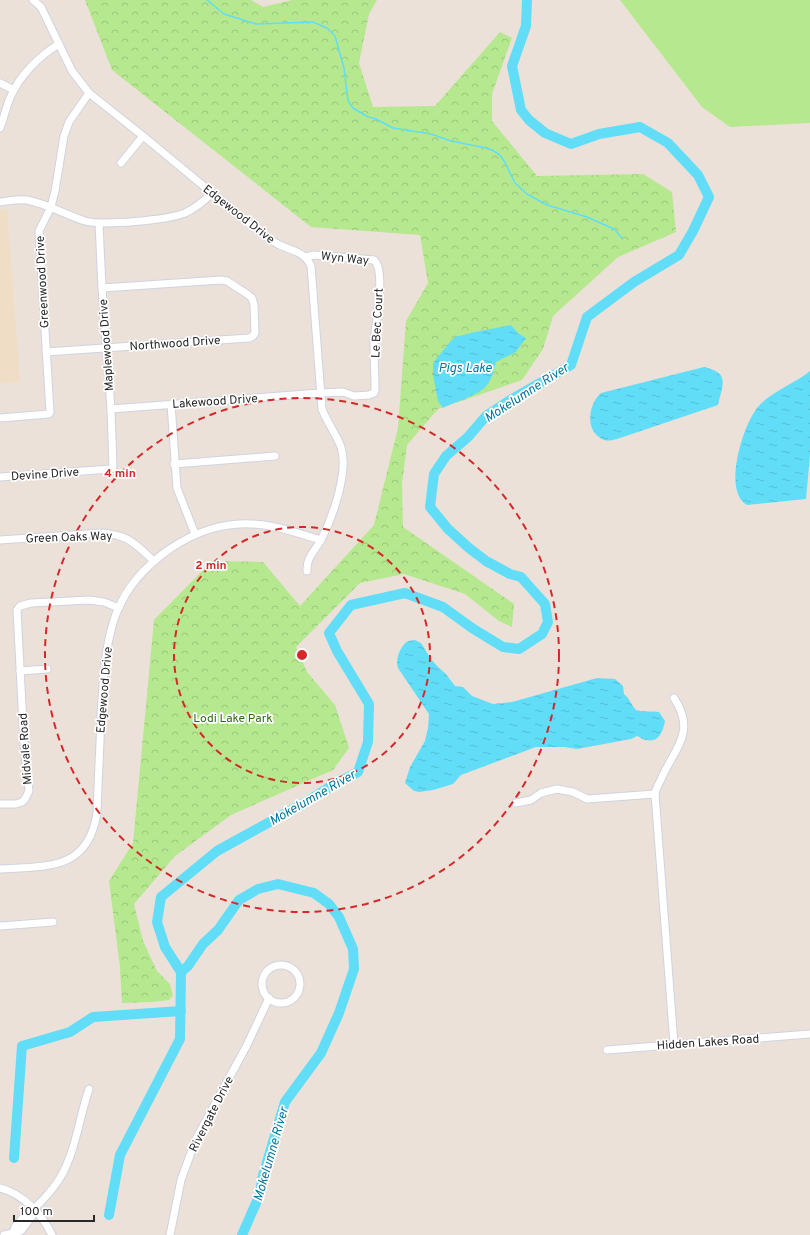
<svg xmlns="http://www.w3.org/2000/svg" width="810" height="1235" font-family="Overpass,sans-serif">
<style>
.education{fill:#efdec5}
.grass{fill:#b5e88f}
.park{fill:url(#park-crowns)}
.water{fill:url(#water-ripples)}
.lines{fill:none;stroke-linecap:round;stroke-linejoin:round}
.stream{stroke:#61ddf8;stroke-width:1.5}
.river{stroke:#61ddf8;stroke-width:10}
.minor-casing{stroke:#cdd3e2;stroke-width:9}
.minor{stroke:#fff;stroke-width:7}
.ring{fill:none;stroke:#d62828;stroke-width:2;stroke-dasharray:7 5}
.labels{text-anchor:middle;stroke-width:3.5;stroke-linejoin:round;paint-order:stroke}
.street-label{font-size:12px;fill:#282828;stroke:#fff}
.park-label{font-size:12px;fill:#2d6913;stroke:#fff}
.water-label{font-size:13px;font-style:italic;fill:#0378a0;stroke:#fff}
.centre{fill:#d62828;stroke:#fff;stroke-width:2}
.ring-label{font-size:12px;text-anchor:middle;font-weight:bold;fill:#d62828;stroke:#fff;stroke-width:3.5;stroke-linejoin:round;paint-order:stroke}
</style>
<defs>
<pattern id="park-crowns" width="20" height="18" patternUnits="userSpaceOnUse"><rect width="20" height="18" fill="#b5e88f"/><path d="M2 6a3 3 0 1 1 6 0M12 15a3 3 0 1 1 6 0" fill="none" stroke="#9cc77b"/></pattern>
<pattern id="water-ripples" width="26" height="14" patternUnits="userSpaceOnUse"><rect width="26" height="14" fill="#61ddf8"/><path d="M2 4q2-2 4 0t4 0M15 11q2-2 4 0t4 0" fill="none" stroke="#54bed5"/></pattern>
</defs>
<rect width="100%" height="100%" fill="#ece1d8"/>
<!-- education -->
<path class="education" d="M 7,209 L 20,382 L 0,383 L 0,210 Z"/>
<!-- grass -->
<path class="grass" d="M 620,0 L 810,0 L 810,123 L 730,127 L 702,107 Z"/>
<!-- park -->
<path class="park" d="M 85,0 L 251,0 L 263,7 L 292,0 L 377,0 L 369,14 L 359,63 L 373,107 L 435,106 L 500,32 L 512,38 L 492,94 L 492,121 L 537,176 L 643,174 L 672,192 L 676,232 L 618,257 L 553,316 L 543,349 L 522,380 L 438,409 L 407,445 L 402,484 L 403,527 L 514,604 L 512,627 L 499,621 L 465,594 L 404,574 L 360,583 L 296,647 L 307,672 L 335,705 L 349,748 L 333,770 L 231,815 L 175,856 L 134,904 L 143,941 L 157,971 L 170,984 L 173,995 L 169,1000 L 151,1002 L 122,1003 L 120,967 L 109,881 L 133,843 L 154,620 L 212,561 L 263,562 L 300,606 L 374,525 L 398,428 L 406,321 L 428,283 L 420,235 L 311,227 L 112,70 Z"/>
<!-- water -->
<g class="water">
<path d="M 511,325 L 518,333 L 526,338 L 516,352 L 496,362 C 494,369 492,379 487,385 C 480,395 454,402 443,408 L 438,401 L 433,375 L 433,363 L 449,343 L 455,337 L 475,332 Z"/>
<path d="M 704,367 C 730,373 723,384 718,405 L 617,439 C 612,440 607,442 602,439 C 584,430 589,403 601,393 Z"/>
<path d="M 810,371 L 810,455 L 806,499 L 747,505 C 722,491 743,426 757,408 C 771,391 793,385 810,371 Z"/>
<path d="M 415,640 L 421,643 L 431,659 L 438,667 L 446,674 L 455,686 L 463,687 L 472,696 L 493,704 L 512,702 L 597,678 L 615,679 L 623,686 L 624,694 C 630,699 632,706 636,710 C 639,712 654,711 659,712 L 665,721 C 663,731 659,743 646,740 C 643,740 640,737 637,736 L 631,739 L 577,749 L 564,747 L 536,747 L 461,775 L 453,784 L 433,790 L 419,792 L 414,791 L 405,783 L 410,767 L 425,741 L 428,728 L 429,714 L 398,668 C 395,660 400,646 408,641 C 409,641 415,640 415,640 Z"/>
</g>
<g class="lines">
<!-- stream -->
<path class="stream" d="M 207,0 L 224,14 L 256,24 L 313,22 L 327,28 L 335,36 L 344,68 L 348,101 L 353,108 L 368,117 L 376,119 L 393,128 L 431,134 L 451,141 L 486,148 L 492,150 L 500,155 L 504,161 L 515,183 L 527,194 L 547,205 L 587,217 L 614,229 L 622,238"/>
<!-- river -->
<g class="river">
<path d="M 14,1158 L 22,1046 L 70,1032 L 93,1017 L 181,1011"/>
<path d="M 109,1215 L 120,1155 L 180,1039 L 181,972"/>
<path d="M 242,1235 L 260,1194 L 262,1179 L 285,1102 L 321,1053 L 339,1013 L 354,969 L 353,949 L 339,917 L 329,904 L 314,893 L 278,884 L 258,889 L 239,900 L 218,930 L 203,944 L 188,966 L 181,972 L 165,947 L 157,922 L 161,897 L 217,851 L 306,802 L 333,785 L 358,772 L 368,742 L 369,704 L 337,651 L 329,633 L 351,605 L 405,593 L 443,607 L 472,628 L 503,647 L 519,649 L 542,634 L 548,622 L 545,604 L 521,577 L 510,574 L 486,561 L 469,548 L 448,529 L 430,507 L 434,474 L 446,456 L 468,437 L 486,416 L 512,399 L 571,365 L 587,317 L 634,282 L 679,255 L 693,231 L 709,197 L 698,175 L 668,143 L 640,127 L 599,134 L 571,144 L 545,133 L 529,120 L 521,110 L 512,66 L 526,26 L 527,0"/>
</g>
<defs>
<g id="minor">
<path d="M 33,0 L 41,7 L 72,71 L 89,93 L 143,136 L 257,230 C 263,234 269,239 276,243 C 289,251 304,250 311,266 L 322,409 C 327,422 336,434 341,447 C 349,471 333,516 322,538 C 316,550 306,557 307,571"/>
<path d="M 0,83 L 14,90"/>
<path d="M 0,128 C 4,118 6,107 10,98 C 19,76 39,56 59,44"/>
<path d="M 121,163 L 143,136"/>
<path d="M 0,202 C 9,201 18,199 27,200 C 48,204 66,215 85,221 C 103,226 168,220 185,213 C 196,208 204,201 212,193"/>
<path d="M 46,352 L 249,338 L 253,336 L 255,333 L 254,305 L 252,298 L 247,294 L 227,281 L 221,280 L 102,288"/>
<path d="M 171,404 L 177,488 L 195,534"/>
<path d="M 111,409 L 320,393 L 343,392 L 354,396 L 369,395 L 374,393 L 375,390 C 375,375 374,360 374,344 C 374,328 387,271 374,260 L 314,255 L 306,257"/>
<path d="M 0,418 L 49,414 L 50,412 L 39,231 L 51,207 L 55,191 L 64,136 L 69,122 L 89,93"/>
<path d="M 174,464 L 275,456"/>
<path d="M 0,477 L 111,469 L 113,467 L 111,409 L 102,288 L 99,223"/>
<path d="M 0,540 L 102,533 C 129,535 135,544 154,561"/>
<path d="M 20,671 L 47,669"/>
<path d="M 674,698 C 696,731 676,747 662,777 C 660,782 656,788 655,794 L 674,1044"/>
<path d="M 516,803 L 531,800 L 541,793 L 557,789 L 573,792 L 587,799 L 655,794"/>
<path d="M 0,804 L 16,804 L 22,802 L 25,799 L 29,791 L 24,744 L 17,610 L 20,606 L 31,603 L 89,600 L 104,602 L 119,608"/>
<path d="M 0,869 C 47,866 88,871 97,813 C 98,780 100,748 101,716 C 103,684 104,653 113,623 C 128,571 185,527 239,524 C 267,522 294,532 321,540"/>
<path d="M 0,926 L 53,922"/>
<circle cx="281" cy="984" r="19"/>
<path d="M 607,1050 L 810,1034"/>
<path d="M 0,1188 C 23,1194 42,1214 52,1235"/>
<path d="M 34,1209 C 44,1199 53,1190 60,1178 C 76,1151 79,1118 89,1089"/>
<path d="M 13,1233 L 15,1227 L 32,1207"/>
<path d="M 4,1235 L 21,1231 L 36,1211"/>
<path d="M 170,1235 L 181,1180 L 196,1139 L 247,1045 L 269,998"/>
</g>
</defs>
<!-- minor casing -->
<use href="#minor" class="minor-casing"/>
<!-- minor -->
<use href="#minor" class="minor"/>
</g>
<!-- distance rings -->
<g class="ring">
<circle cx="302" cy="655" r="128"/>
<circle cx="302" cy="655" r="257"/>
</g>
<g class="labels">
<!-- street labels -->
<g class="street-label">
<text transform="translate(239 214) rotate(38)" y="4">Edgewood Drive</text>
<text transform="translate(345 258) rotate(6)" y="4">Wyn Way</text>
<text transform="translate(42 282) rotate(-93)" y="4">Greenwood Drive</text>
<text transform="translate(377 323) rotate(-87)" y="4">Le Bec Court</text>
<text transform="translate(175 343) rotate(-4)" y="4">Northwood Drive</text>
<text transform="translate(106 345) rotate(-94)" y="4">Maplewood Drive</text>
<text transform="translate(215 401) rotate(-4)" y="4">Lakewood Drive</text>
<text transform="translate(45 474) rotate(-4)" y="4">Devine Drive</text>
<text transform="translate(69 537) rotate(-2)" y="4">Green Oaks Way</text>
<text transform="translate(104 690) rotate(-85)" y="4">Edgewood Drive</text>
<text transform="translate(25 749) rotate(-94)" y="4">Midvale Road</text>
<text transform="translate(708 1042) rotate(-4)" y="4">Hidden Lakes Road</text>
<text transform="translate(211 1114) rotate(-63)" y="4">Rivergate Drive</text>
</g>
<!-- park labels -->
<g class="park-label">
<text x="233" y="722">Lodi Lake Park</text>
</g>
<!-- water labels -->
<g class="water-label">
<text x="465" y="372">Pigs Lake</text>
<text transform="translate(526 392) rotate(-33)" y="5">Mokelumne River</text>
<text transform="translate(312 797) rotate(-30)" y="5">Mokelumne River</text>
<text transform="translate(270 1154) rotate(-74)" y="5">Mokelumne River</text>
</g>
</g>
<circle cx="302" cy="655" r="6" class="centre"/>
<g class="ring-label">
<text x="120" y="477">4 min</text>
<text x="211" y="569">2 min</text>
</g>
<!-- scale -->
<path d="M14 1215v6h80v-6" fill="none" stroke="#282828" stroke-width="2"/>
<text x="20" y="1215" font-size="12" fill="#282828" stroke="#ffffff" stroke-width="3" paint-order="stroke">100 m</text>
</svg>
